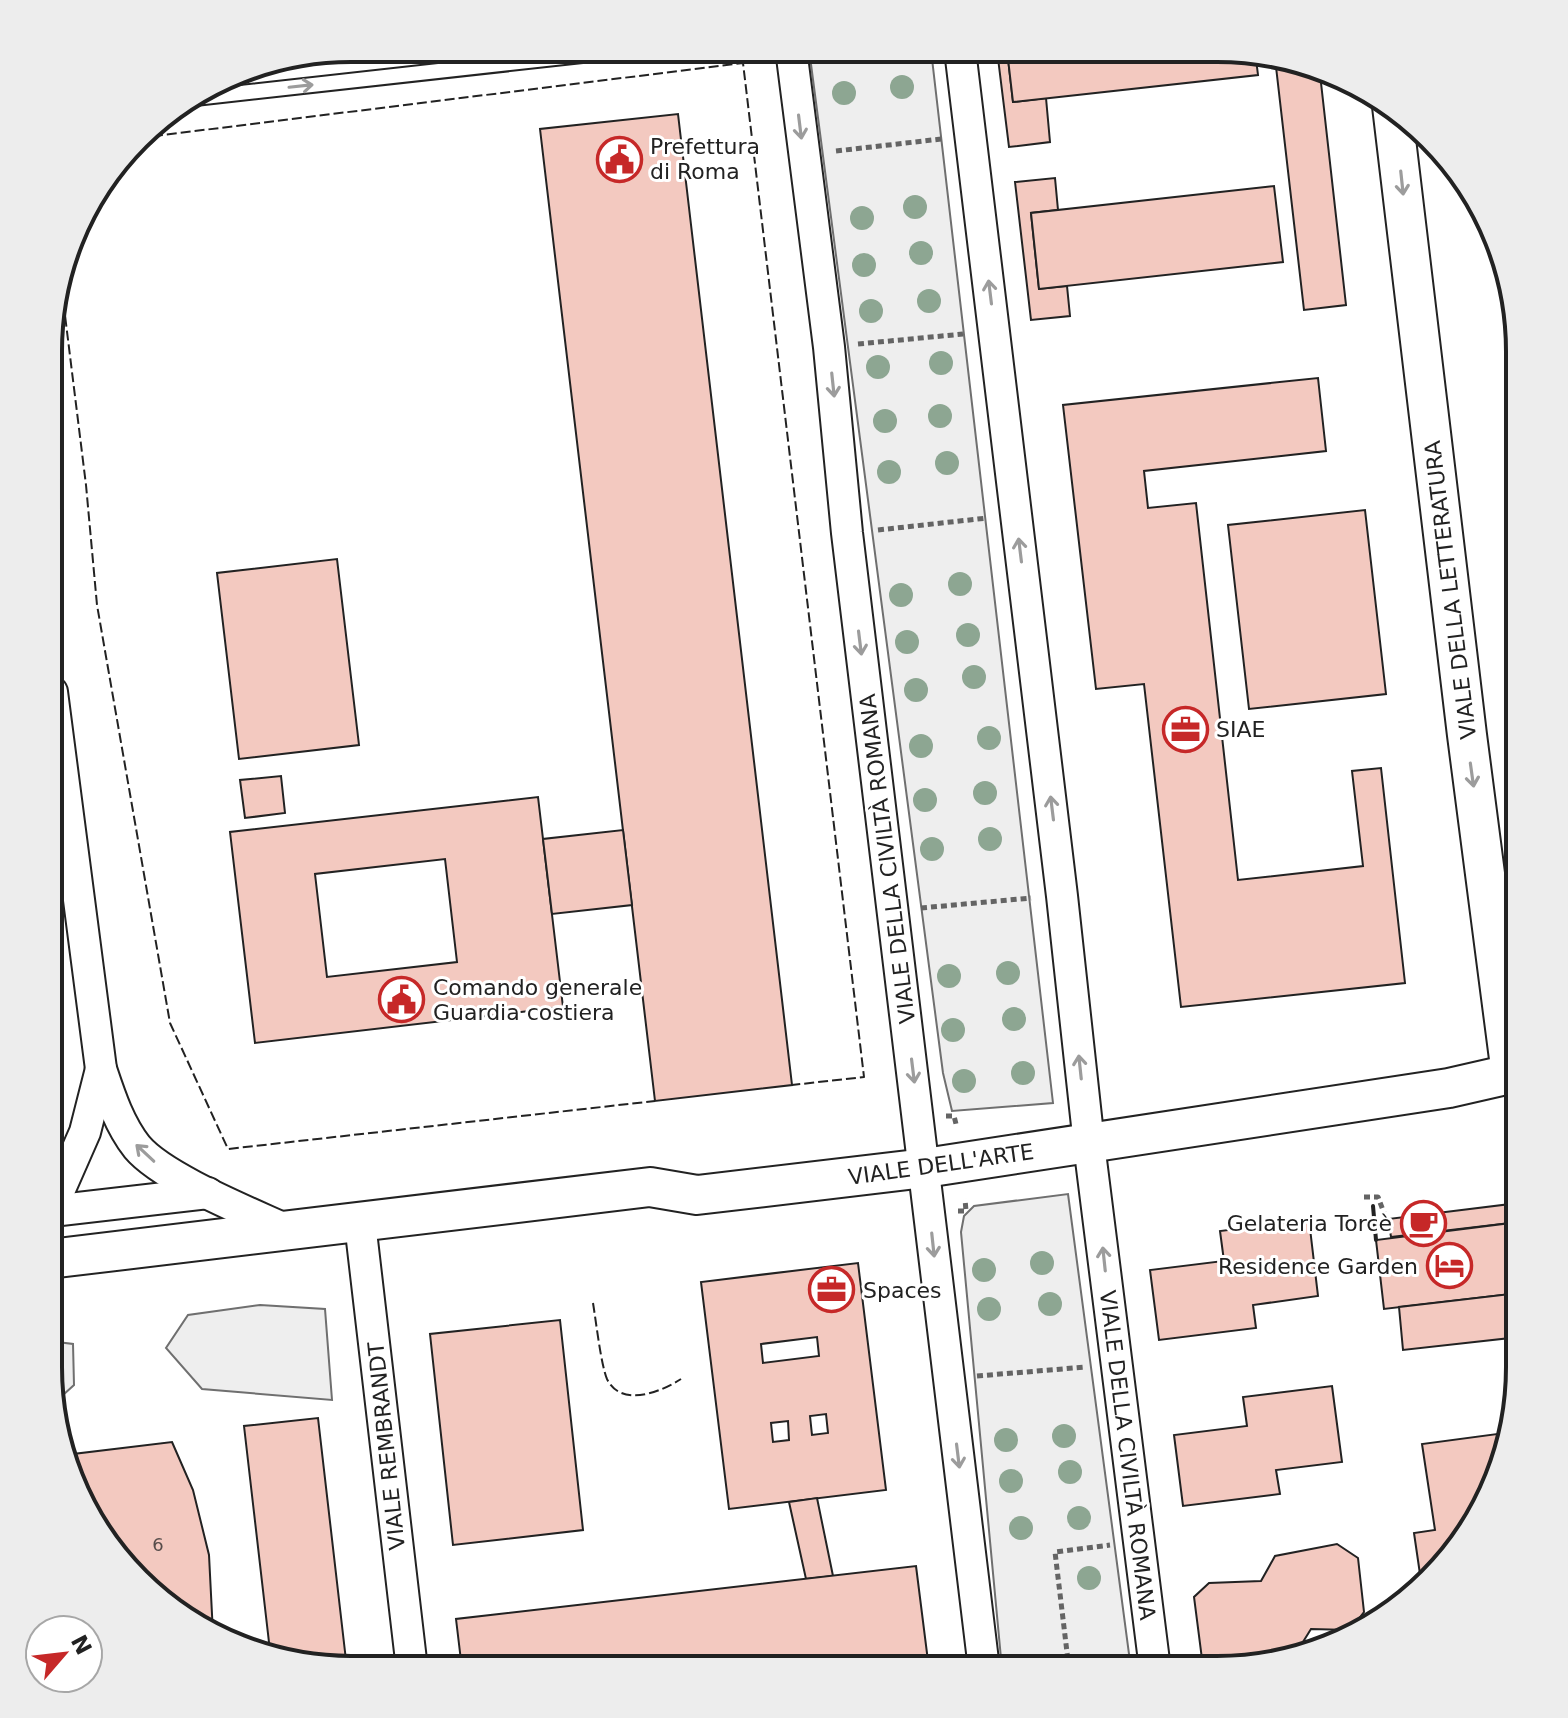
<svg xmlns="http://www.w3.org/2000/svg" width="1568" height="1718" font-family="'DejaVu Sans',sans-serif">
<style>
.green{fill:#eee;stroke:#6f6f6f;stroke-width:2}
.building{fill:#f3c9c0;stroke:#222;stroke-width:2;fill-rule:evenodd}
.lines{fill:none;stroke-linecap:round;stroke-linejoin:round}
.service-casing{stroke:#222;stroke-width:18}
.minor-casing{stroke:#222;stroke-width:34}
.tertiary-casing{stroke:#222;stroke-width:42}
.path{stroke:#646464;stroke-width:5;stroke-dasharray:6 4;stroke-linecap:butt}
.service{stroke:#fff;stroke-width:14}
.minor{stroke:#fff;stroke-width:30}
.tertiary{stroke:#fff;stroke-width:38}
.fence{stroke:#222;stroke-width:2;stroke-dasharray:10 4;stroke-linecap:butt}
.wall{stroke:#222;stroke-width:4}
.tree{fill:#8da692}
.oneway{stroke:#9c9c9c}
.labels{text-anchor:middle;stroke-width:6;stroke-linejoin:round;paint-order:stroke}
.number-label{font-size:18px;fill:#564c4a}
.poi-label{font-size:22px;fill:#222;stroke:#fff;text-anchor:start}
.street-label{font-size:22px;fill:#222;stroke:#fff}
.rim{fill:none;stroke:#222;stroke-width:4}
</style>
<rect width="100%" height="100%" fill="#fff"/>
<!-- green -->
<g class="green">
<path d="M 809,49 L 931,50 L 1053,1103 L 952,1111 L 943,1073 Z"/>
<path d="M 1068,1194 L 1131,1669 L 1002,1669 L 961,1232 L 964,1216 L 974,1206 Z"/>
<path d="M 260,1305 L 325,1309 L 332,1400 L 202,1389 L 166,1348 L 188,1315 Z"/>
<path d="M 49,1341 L 73,1344 L 74,1385 L 52,1405 L 49,1387 Z"/>
</g>
<!-- building -->
<g class="building">
<path d="M 997,50 L 1007,50 L 1013,102 L 1046,98 L 1050,142 L 1009,147 Z"/>
<path d="M 1007,50 L 1255,51 L 1258,75 L 1013,102 Z"/>
<path d="M 1275,58 L 1320,74 L 1346,305 L 1304,310 Z"/>
<path d="M 678,114 L 792,1085 L 655,1101 L 540,129 Z"/>
<path d="M 1055,178 L 1058,210 L 1031,213 L 1039,289 L 1067,286 L 1070,316 L 1031,320 L 1015,182 Z"/>
<path d="M 1274,186 L 1283,262 L 1039,289 L 1031,213 Z"/>
<path d="M 1318,378 L 1326,451 L 1144,471 L 1148,508 L 1196,503 L 1238,880 L 1363,866 L 1352,771 L 1381,768 L 1405,983 L 1181,1007 L 1144,684 L 1096,689 L 1063,405 Z"/>
<path d="M 1365,510 L 1386,694 L 1249,709 L 1228,525 Z"/>
<path d="M 337,559 L 359,745 L 239,759 L 217,573 Z"/>
<path d="M 281,776 L 285,813 L 245,818 L 240,780 Z"/>
<path d="M 538,797 L 563,1007 L 255,1043 L 230,832 ZM 445,859 L 457,962 L 327,977 L 315,874 Z"/>
<path d="M 623,830 L 632,905 L 552,914 L 543,839 Z"/>
<path d="M 1519,1203 L 1519,1222 L 1391,1237 L 1388,1219 Z"/>
<path d="M 1309,1220 L 1318,1296 L 1253,1305 L 1256,1328 L 1159,1340 L 1150,1270 L 1224,1261 L 1220,1231 Z"/>
<path d="M 1519,1222 L 1519,1293 L 1384,1309 L 1376,1240 Z"/>
<path d="M 858,1263 L 886,1490 L 729,1509 L 701,1282 ZM 817,1337 L 819,1356 L 763,1363 L 761,1344 ZM 826,1414 L 828,1433 L 812,1435 L 810,1416 ZM 788,1421 L 789,1440 L 773,1442 L 771,1423 Z"/>
<path d="M 1519,1293 L 1519,1337 L 1403,1350 L 1399,1307 Z"/>
<path d="M 560,1320 L 583,1530 L 453,1545 L 430,1334 Z"/>
<path d="M 1332,1386 L 1342,1462 L 1276,1470 L 1280,1494 L 1183,1506 L 1174,1435 L 1247,1426 L 1243,1397 Z"/>
<path d="M 318,1418 L 347,1669 L 331,1669 L 270,1651 L 244,1426 Z"/>
<path d="M 1497,1434 L 1500,1452 L 1480,1518 L 1421,1581 L 1414,1533 L 1435,1530 L 1422,1444 Z"/>
<path d="M 172,1442 L 193,1490 L 209,1555 L 213,1634 L 200,1630 L 99,1535 L 64,1463 L 65,1455 Z"/>
<path d="M 817,1498 L 833,1576 L 806,1579 L 789,1502 Z"/>
<path d="M 1337,1544 L 1358,1558 L 1364,1612 L 1350,1630 L 1311,1629 L 1293,1658 L 1203,1667 L 1194,1597 L 1209,1583 L 1261,1581 L 1275,1556 Z"/>
<path d="M 916,1566 L 929,1669 L 462,1669 L 456,1619 Z"/>
</g>
<g class="lines">
<defs>
<path id="service" d="M 195,98 L 637,49"/>
<g id="minor">
<path d="M 791,49 L 829,347 L 847,533 L 984,1669"/>
<path d="M 960,50 L 1062,896 L 1089,1144 L 1155,1669"/>
<path d="M 52,692 L 101,1069 C 110,1096 119,1124 137,1147 C 163,1178 248,1212 287,1230"/>
<path d="M 1490,910 L 1519,906"/>
<path d="M 52,1211 L 208,1193"/>
<path d="M 49,1214 L 85,1132 L 101,1069"/>
<path d="M 360,1223 L 412,1669"/>
</g>
<g id="tertiary">
<path d="M 1392,106 L 1467,735 L 1511,1074"/>
<path d="M 49,1259 L 650,1187 L 697,1195 L 925,1168 L 1449,1088 L 1519,1072"/>
</g>
</defs>
<!-- service casing -->
<use href="#service" class="service-casing"/>
<!-- minor casing -->
<use href="#minor" class="minor-casing"/>
<!-- tertiary casing -->
<use href="#tertiary" class="tertiary-casing"/>
<!-- path -->
<g class="path">
<path d="M 836,151 L 941,139"/>
<path d="M 858,344 L 963,334"/>
<path d="M 878,530 L 987,518"/>
<path d="M 921,908 L 1031,898"/>
<path d="M 946,1116 L 954,1116 L 956,1124"/>
<path d="M 1364,1197 L 1378,1197 L 1384,1213"/>
<path d="M 958,1211 L 966,1211 L 965,1199"/>
<path d="M 977,1376 L 1086,1367"/>
<path d="M 1069,1669 L 1055,1552 L 1110,1545"/>
</g>
<!-- service -->
<use href="#service" class="service"/>
<!-- minor -->
<use href="#minor" class="minor"/>
<!-- tertiary -->
<use href="#tertiary" class="tertiary"/>
<!-- fence -->
<g class="fence">
<path d="M 139,138 L 743,63 L 864,1077 L 792,1085"/>
<path d="M 60,275 L 86,485 L 97,605 L 170,1023 L 228,1149 L 655,1101"/>
<path d="M 593,1303 C 596,1321 601,1365 607,1379 C 621,1408 661,1392 681,1379"/>
</g>
<!-- wall -->
<path class="wall" d="M 1373,1206 L 1376,1240"/>
</g>
<!-- trees -->
<g class="tree">
<circle cx="902" cy="87" r="12"/>
<circle cx="844" cy="93" r="12"/>
<circle cx="915" cy="207" r="12"/>
<circle cx="862" cy="218" r="12"/>
<circle cx="921" cy="253" r="12"/>
<circle cx="864" cy="265" r="12"/>
<circle cx="929" cy="301" r="12"/>
<circle cx="871" cy="311" r="12"/>
<circle cx="941" cy="363" r="12"/>
<circle cx="878" cy="367" r="12"/>
<circle cx="940" cy="416" r="12"/>
<circle cx="885" cy="421" r="12"/>
<circle cx="947" cy="463" r="12"/>
<circle cx="889" cy="472" r="12"/>
<circle cx="960" cy="584" r="12"/>
<circle cx="901" cy="595" r="12"/>
<circle cx="968" cy="635" r="12"/>
<circle cx="907" cy="642" r="12"/>
<circle cx="974" cy="677" r="12"/>
<circle cx="916" cy="690" r="12"/>
<circle cx="989" cy="738" r="12"/>
<circle cx="921" cy="746" r="12"/>
<circle cx="985" cy="793" r="12"/>
<circle cx="925" cy="800" r="12"/>
<circle cx="990" cy="839" r="12"/>
<circle cx="932" cy="849" r="12"/>
<circle cx="1008" cy="973" r="12"/>
<circle cx="949" cy="976" r="12"/>
<circle cx="1014" cy="1019" r="12"/>
<circle cx="953" cy="1030" r="12"/>
<circle cx="1023" cy="1073" r="12"/>
<circle cx="964" cy="1081" r="12"/>
<circle cx="1042" cy="1263" r="12"/>
<circle cx="984" cy="1270" r="12"/>
<circle cx="1050" cy="1304" r="12"/>
<circle cx="989" cy="1309" r="12"/>
<circle cx="1064" cy="1436" r="12"/>
<circle cx="1006" cy="1440" r="12"/>
<circle cx="1070" cy="1472" r="12"/>
<circle cx="1011" cy="1481" r="12"/>
<circle cx="1079" cy="1518" r="12"/>
<circle cx="1021" cy="1528" r="12"/>
<circle cx="1089" cy="1578" r="12"/>
</g>
<!-- one-way arrows -->
<defs><path id="oneway-shaft" d="M-6 0H5M1.5-3L5.5 0L1.5 3" fill="none" stroke-width="1.6" stroke-linecap="round" stroke-linejoin="round" transform="scale(2)"/></defs>
<g class="oneway">
<use href="#oneway-shaft" transform="translate(301 86) rotate(-6)"/>
<use href="#oneway-shaft" transform="translate(800 127) rotate(83)"/>
<use href="#oneway-shaft" transform="translate(1402 183) rotate(84)"/>
<use href="#oneway-shaft" transform="translate(990 292) rotate(-97)"/>
<use href="#oneway-shaft" transform="translate(833 385) rotate(84)"/>
<use href="#oneway-shaft" transform="translate(1020 550) rotate(-97)"/>
<use href="#oneway-shaft" transform="translate(860 643) rotate(83)"/>
<use href="#oneway-shaft" transform="translate(1472 775) rotate(82)"/>
<use href="#oneway-shaft" transform="translate(1052 808) rotate(-97)"/>
<use href="#oneway-shaft" transform="translate(1080 1067) rotate(-96)"/>
<use href="#oneway-shaft" transform="translate(913 1071) rotate(83)"/>
<use href="#oneway-shaft" transform="translate(145 1153) rotate(-137)"/>
<use href="#oneway-shaft" transform="translate(933 1245) rotate(84)"/>
<use href="#oneway-shaft" transform="translate(1104 1259) rotate(-96)"/>
<use href="#oneway-shaft" transform="translate(958 1456) rotate(83)"/>
</g>
<!-- icons -->
<defs>
<symbol id="civic-ring" viewBox="-11 -11 22 22"><circle r="9.5" fill="#fff" stroke="#c62828" stroke-width="1.5"/><path d="M-.6-6.5H3V-4.5H.6V-3L4-1V1h2V6H-6V1h2V-1L-.6-3ZM-1.2 2.5V6h2.4V2.5Z" fill="#c62828"/></symbol>
<symbol id="office-ring" viewBox="-11 -11 22 22"><circle r="9.5" fill="#fff" stroke="#c62828" stroke-width="1.5"/><path d="M-6-3h4V-5.5h4V-3h4V5H-6ZM-1-4.5V-3h2v-1.5ZM-6 0V1H6V0Z" fill="#c62828"/></symbol>
<symbol id="cafe-ring" viewBox="-11 -11 22 22"><circle r="9.5" fill="#fff" stroke="#c62828" stroke-width="1.5"/><path d="M-5.5-4.5H6V0H3Q3 3.5 0 3.5H-2.5Q-5.5 3.5-5.5 0ZM3-3.2v2h1.7v-2ZM-6 4.5H4V6H-6Z" fill="#c62828"/></symbol>
<symbol id="hotel-ring" viewBox="-11 -11 22 22"><circle r="9.5" fill="#fff" stroke="#c62828" stroke-width="1.5"/><path d="M-6-4.5h1.5V1H6V5H4.5V3h-9V5H-6ZM-4 0a1.8 1.8 0 1 1 3.6 0ZM.5 0V-2.5h3Q6-2.5 6 0Z" fill="#c62828"/></symbol>
</defs>
<g fill-rule="evenodd">
<use href="#civic-ring" x="594" y="134" width="51" height="51"/>
<use href="#office-ring" x="1160" y="704" width="51" height="51"/>
<use href="#civic-ring" x="376" y="974" width="51" height="51"/>
<use href="#cafe-ring" x="1398" y="1198" width="51" height="51"/>
<use href="#hotel-ring" x="1424" y="1240" width="51" height="51"/>
<use href="#office-ring" x="806" y="1264" width="51" height="51"/>
</g>
<g class="labels">
<!-- number labels -->
<g class="number-label">
<text x="158" y="1551">6</text>
</g>
<!-- poi labels -->
<g class="poi-label">
<text x="650" y="154">Prefettura<tspan x="650" dy="25">di Roma</tspan></text>
<text x="1216" y="737">SIAE</text>
<text x="433" y="995">Comando generale<tspan x="433" dy="25">Guardia costiera</tspan></text>
<text x="1392" y="1231" text-anchor="end">Gelateria Torcè</text>
<text x="1418" y="1274" text-anchor="end">Residence Garden</text>
<text x="863" y="1298">Spaces</text>
</g>
<!-- street labels -->
<g class="street-label">
<text transform="translate(1450 590) rotate(-97)" y="8">VIALE DELLA LETTERATURA</text>
<text transform="translate(887 859) rotate(-97)" y="8">VIALE DELLA CIVILTÀ ROMANA</text>
<text transform="translate(941 1164) rotate(-8)" y="8">VIALE DELL'ARTE</text>
<text transform="translate(386 1446) rotate(-96)" y="8">VIALE REMBRANDT</text>
<text transform="translate(1128 1455) rotate(83)" y="8">VIALE DELLA CIVILTÀ ROMANA</text>
</g>
</g>
<!-- crop -->
<path d="M0 0H1568V1718H0ZM351 62H1217A289 289 0 0 1 1506 351V1367A289 289 0 0 1 1217 1656H351A289 289 0 0 1 62 1367V351A289 289 0 0 1 351 62Z" fill="#ededed" fill-rule="evenodd"/>
<path class="rim" d="M351 62H1217A289 289 0 0 1 1506 351V1367A289 289 0 0 1 1217 1656H351A289 289 0 0 1 62 1367V351A289 289 0 0 1 351 62Z"/>
<!-- north arrow -->
<g transform="translate(64 1654) rotate(62)"><circle r="38" fill="#ffffff" stroke="#a7a7a7" stroke-width="2"/>
<path d="M0-6L14 30L0 20L-14 30Z" fill="#c62828"/>
<text y="-12" font-size="22" font-weight="bold" text-anchor="middle" fill="#222222">N</text>
</g>
</svg>
